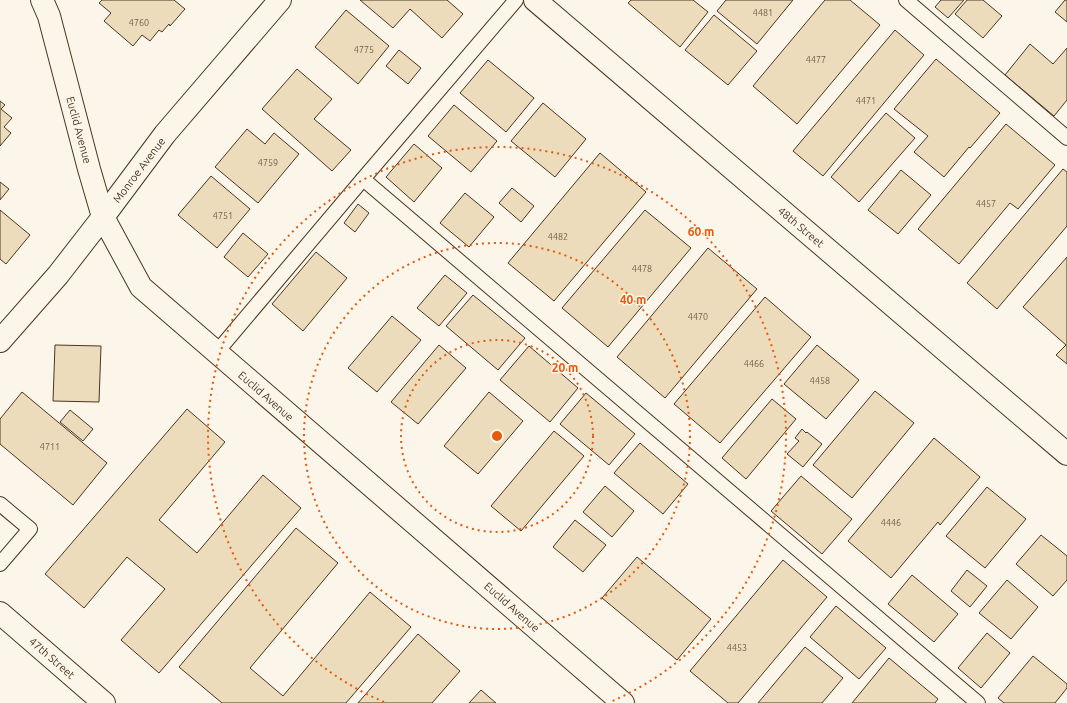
<svg xmlns="http://www.w3.org/2000/svg" width="1067" height="703" font-family="Ubuntu,sans-serif">
<style>
.building{fill:#ecdcbc;stroke:#4a3520}
.lines{fill:none;stroke-linecap:round;stroke-linejoin:round}
.service-casing{stroke:#4a3520;stroke-width:16}
.minor-casing{stroke:#4a3520;stroke-width:24}
.tertiary-casing{stroke:#4a3520;stroke-width:24}
.secondary-casing{stroke:#4a3520;stroke-width:24}
.service{stroke:#fbf6e9;stroke-width:14}
.minor{stroke:#fbf6e9;stroke-width:22}
.tertiary{stroke:#fbf6e9;stroke-width:22}
.secondary{stroke:#fbf6e9;stroke-width:22}
.ring{fill:none;stroke:#e8590c;stroke-width:2;stroke-dasharray:2 4}
.labels{text-anchor:middle;stroke-width:3;stroke-linejoin:round;paint-order:stroke}
.number-label{font-size:9px;fill:#725f47}
.street-label{font-size:11px;fill:#4a3520;stroke:#fbf6e9}
.centre{fill:#e8590c;stroke:#fbf6e9;stroke-width:2}
.ring-label{font-size:12px;text-anchor:middle;font-weight:bold;fill:#e8590c;stroke:#fbf6e9;stroke-width:3;stroke-linejoin:round;paint-order:stroke}
</style>
<rect width="100%" height="100%" fill="#fbf6e9"/>
<!-- building -->
<g class="building">
<path d="M 102,0 L 174,0 L 185,9 L 170,26 L 169,24 L 162,32 L 159,30 L 150,41 L 142,35 L 133,46 L 104,21 L 111,13 L 99,3 Z"/>
<path d="M 360,0 L 447,0 L 463,14 L 442,38 L 410,9 L 393,28 Z"/>
<path d="M 631,0 L 693,0 L 708,12 L 680,47 L 628,3 Z"/>
<path d="M 726,0 L 793,0 L 757,44 L 717,11 Z"/>
<path d="M 825,0 L 850,0 L 880,25 L 797,124 L 753,86 Z"/>
<path d="M 941,0 L 964,0 L 948,18 L 935,7 Z"/>
<path d="M 967,0 L 983,0 L 1002,16 L 983,38 L 955,14 Z"/>
<path d="M 1065,0 L 1067,0 L 1067,22 L 1055,12 Z"/>
<path d="M 346,10 L 389,46 L 358,84 L 315,47 Z"/>
<path d="M 714,15 L 757,51 L 728,85 L 685,50 Z"/>
<path d="M 895,30 L 924,55 L 823,176 L 793,151 Z"/>
<path d="M 1030,44 L 1053,64 L 1067,48 L 1067,100 L 1054,116 L 1005,75 Z"/>
<path d="M 399,50 L 421,68 L 408,84 L 386,66 Z"/>
<path d="M 936,59 L 1000,113 L 970,148 L 969,147 L 944,177 L 914,152 L 928,136 L 894,109 Z"/>
<path d="M 488,60 L 534,98 L 506,132 L 460,93 Z"/>
<path d="M 297,69 L 332,99 L 314,119 L 351,150 L 332,171 L 262,109 Z"/>
<path d="M 0,101 L 5,105 L 1,109 L 12,118 L 4,127 L 11,133 L 0,146 Z"/>
<path d="M 543,103 L 586,139 L 555,177 L 511,141 Z"/>
<path d="M 454,105 L 497,141 L 471,172 L 428,136 Z"/>
<path d="M 886,113 L 915,138 L 859,202 L 831,177 Z"/>
<path d="M 1006,124 L 1055,165 L 1018,209 L 1010,203 L 959,264 L 918,229 Z"/>
<path d="M 247,129 L 265,144 L 274,133 L 299,154 L 258,203 L 215,167 Z"/>
<path d="M 414,144 L 442,168 L 414,202 L 386,177 Z"/>
<path d="M 600,153 L 646,192 L 554,301 L 508,263 Z"/>
<path d="M 1063,169 L 1067,172 L 1067,226 L 997,309 L 967,283 Z"/>
<path d="M 901,170 L 931,195 L 898,234 L 868,210 Z"/>
<path d="M 211,176 L 250,209 L 217,248 L 178,215 Z"/>
<path d="M 0,182 L 9,189 L 0,200 Z"/>
<path d="M 512,188 L 534,206 L 521,222 L 499,203 Z"/>
<path d="M 465,193 L 494,217 L 469,247 L 440,223 Z"/>
<path d="M 358,204 L 369,213 L 355,232 L 344,223 Z"/>
<path d="M 0,210 L 30,235 L 6,264 L 0,259 Z"/>
<path d="M 645,210 L 691,248 L 608,347 L 562,308 Z"/>
<path d="M 243,233 L 268,254 L 248,277 L 224,257 Z"/>
<path d="M 708,248 L 757,289 L 665,398 L 617,357 Z"/>
<path d="M 316,252 L 347,278 L 303,331 L 272,304 Z"/>
<path d="M 1067,257 L 1067,364 L 1056,355 L 1066,345 L 1023,307 Z"/>
<path d="M 445,275 L 467,293 L 439,326 L 417,308 Z"/>
<path d="M 473,295 L 525,338 L 498,370 L 446,326 Z"/>
<path d="M 765,297 L 811,337 L 720,443 L 674,404 Z"/>
<path d="M 392,316 L 421,340 L 377,392 L 348,368 Z"/>
<path d="M 55,345 L 101,346 L 99,402 L 53,401 Z"/>
<path d="M 439,345 L 466,368 L 418,424 L 391,402 Z"/>
<path d="M 817,345 L 859,380 L 826,419 L 784,384 Z"/>
<path d="M 529,346 L 578,388 L 550,422 L 500,380 Z"/>
<path d="M 875,391 L 914,423 L 852,498 L 813,465 Z"/>
<path d="M 22,392 L 107,463 L 73,505 L 0,444 L 0,419 Z"/>
<path d="M 489,392 L 523,421 L 478,474 L 444,446 Z"/>
<path d="M 586,393 L 635,434 L 609,465 L 560,424 Z"/>
<path d="M 772,399 L 796,419 L 746,479 L 722,458 Z"/>
<path d="M 187,409 L 225,442 L 159,520 L 197,553 L 263,475 L 301,508 L 159,673 L 121,640 L 165,589 L 127,557 L 84,608 L 45,574 Z"/>
<path d="M 70,410 L 93,429 L 83,441 L 60,422 Z"/>
<path d="M 802,429 L 806,433 L 807,432 L 822,444 L 803,467 L 787,454 L 799,441 L 795,438 Z"/>
<path d="M 554,431 L 584,456 L 521,531 L 491,506 Z"/>
<path d="M 934,438 L 980,477 L 940,525 L 938,522 L 891,578 L 848,541 Z"/>
<path d="M 640,443 L 688,484 L 663,514 L 614,473 Z"/>
<path d="M 801,476 L 852,519 L 822,554 L 771,511 Z"/>
<path d="M 605,486 L 634,511 L 612,537 L 583,512 Z"/>
<path d="M 987,487 L 1026,519 L 985,568 L 946,536 Z"/>
<path d="M 575,520 L 606,545 L 583,572 L 553,547 Z"/>
<path d="M 296,528 L 338,563 L 250,668 L 283,696 L 370,592 L 411,627 L 346,703 L 222,703 L 179,667 Z"/>
<path d="M 1041,535 L 1067,556 L 1067,580 L 1053,596 L 1016,564 Z"/>
<path d="M 637,557 L 711,619 L 677,660 L 602,598 Z"/>
<path d="M 783,560 L 827,597 L 738,703 L 728,703 L 690,671 Z"/>
<path d="M 967,570 L 987,586 L 970,607 L 951,591 Z"/>
<path d="M 912,575 L 958,614 L 934,642 L 888,604 Z"/>
<path d="M 1007,580 L 1038,607 L 1011,639 L 979,613 Z"/>
<path d="M 836,606 L 886,648 L 859,679 L 810,637 Z"/>
<path d="M 987,633 L 1010,653 L 981,688 L 958,668 Z"/>
<path d="M 418,634 L 460,671 L 432,703 L 358,703 Z"/>
<path d="M 805,647 L 843,678 L 822,703 L 758,703 Z"/>
<path d="M 1033,656 L 1067,684 L 1067,688 L 1055,703 L 1004,703 L 998,698 Z"/>
<path d="M 889,658 L 938,699 L 935,703 L 852,703 Z"/>
<path d="M 481,690 L 496,703 L 469,703 Z"/>
</g>
<g class="lines">
<defs>
<g id="service">
<path d="M 906,0 L 1067,138"/>
<path d="M 363,179 L 978,703"/>
<path d="M 216,353 L 363,179 L 516,0"/>
<path d="M 0,504 L 30,529 L 0,564"/>
</g>
<g id="minor">
<path d="M 535,0 L 1067,454"/>
<path d="M 0,613 L 104,703"/>
</g>
<g id="tertiary">
<path d="M 42,0 L 49,16 L 89,169 L 103,217"/>
<path d="M 103,217 L 165,134 L 280,0"/>
</g>
<path id="secondary" d="M 0,341 L 58,275 L 103,217 L 141,287 L 623,703"/>
</defs>
<!-- service casing -->
<use href="#service" class="service-casing"/>
<!-- minor casing -->
<use href="#minor" class="minor-casing"/>
<!-- tertiary casing -->
<use href="#tertiary" class="tertiary-casing"/>
<!-- secondary casing -->
<use href="#secondary" class="secondary-casing"/>
<!-- service -->
<use href="#service" class="service"/>
<!-- minor -->
<use href="#minor" class="minor"/>
<!-- tertiary -->
<use href="#tertiary" class="tertiary"/>
<!-- secondary -->
<use href="#secondary" class="secondary"/>
</g>
<!-- distance rings -->
<g class="ring">
<circle cx="497" cy="436" r="96"/>
<circle cx="497" cy="436" r="193"/>
<path d="M384 702A289 289 0 1 1 610 702"/>
</g>
<g class="labels">
<!-- number labels -->
<g class="number-label">
<text x="763" y="16">4481</text>
<text x="139" y="26">4760</text>
<text x="364" y="53">4775</text>
<text x="816" y="63">4477</text>
<text x="866" y="104">4471</text>
<text x="268" y="166">4759</text>
<text x="986" y="207">4457</text>
<text x="223" y="219">4751</text>
<text x="558" y="240">4482</text>
<text x="642" y="272">4478</text>
<text x="698" y="320">4470</text>
<text x="754" y="367">4466</text>
<text x="820" y="384">4458</text>
<text x="50" y="450">4711</text>
<text x="891" y="526">4446</text>
<text x="737" y="651">4453</text>
</g>
<!-- street labels -->
<g class="street-label">
<text transform="translate(79 130) rotate(75)" y="4">Euclid Avenue</text>
<text transform="translate(139 170) rotate(-53)" y="4">Monroe Avenue</text>
<text transform="translate(801 227) rotate(40)" y="4">48th Street</text>
<text transform="translate(266 396) rotate(41)" y="4">Euclid Avenue</text>
<text transform="translate(512 607) rotate(41)" y="4">Euclid Avenue</text>
<text transform="translate(52 658) rotate(41)" y="4">47th Street</text>
</g>
</g>
<circle cx="497" cy="436" r="6" class="centre"/>
<g class="ring-label">
<text x="701" y="236">60 m</text>
<text x="633" y="304">40 m</text>
<text x="565" y="372">20 m</text>
</g>
</svg>
